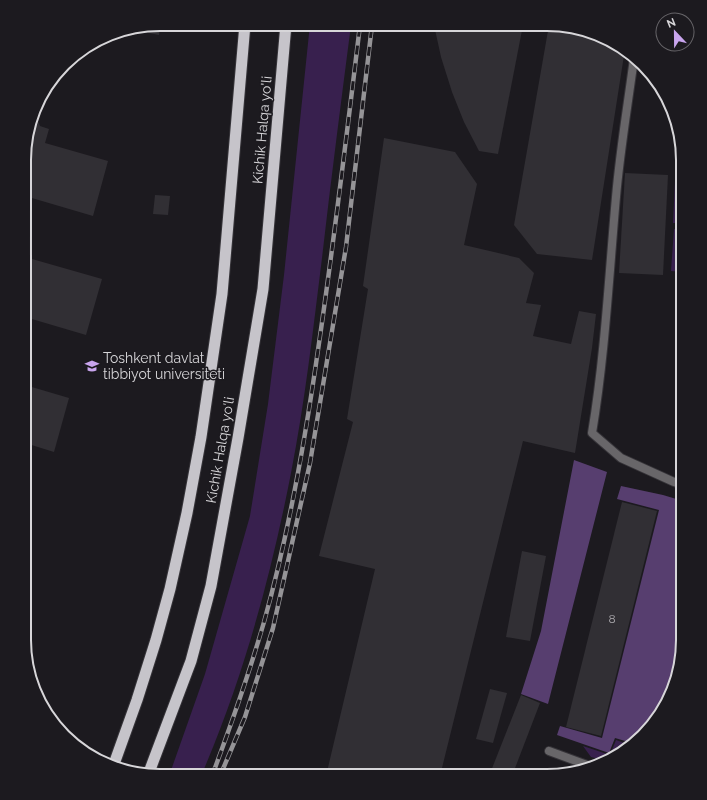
<svg xmlns="http://www.w3.org/2000/svg" width="707" height="800" font-family="Raleway,sans-serif">
<style>
.green{fill:#38204e}
.forest{fill:#573e6f}
.building{fill:#312f34}
.lines{fill:none;stroke-linecap:round;stroke-linejoin:round}
.minor-casing{stroke:#363439;stroke-width:10}
.trunk-casing{stroke:#363439;stroke-width:13}
.minor{stroke:#686669;stroke-width:8}
.trunk{stroke:#c6c4ca;stroke-width:11}
.rail-casing{stroke:#959497;stroke-width:4.5}
.rail{stroke:#1c1a1f;stroke-width:3;stroke-dasharray:9;stroke-linecap:butt}
.labels{text-anchor:middle;stroke-width:3;stroke-linejoin:round;paint-order:stroke}
.number-label{font-size:12px;fill:#aeacb0}
.street-label{font-size:14px;fill:#d7d6d9;stroke:#1c1a1f}
.poi-label{font-size:14px;fill:#d7d6d9;stroke:#1c1a1f;text-anchor:start}
.rim{fill:none;stroke:#d7d6d9;stroke-width:2}
</style>
<rect width="100%" height="100%" fill="#1c1a1f"/>
<!-- green -->
<g class="green">
<path d="M 310,24 L 351,25 C 341,102 331,180 322,258 C 313,330 305,402 291,473 C 271,576 243,679 201,776 L 169,776 L 205,674 L 250,516 L 268,404 L 284,275 Z"/>
<path d="M 676,160 L 683,161 L 683,223 L 673,223 Z"/>
<path d="M 674,229 L 683,230 L 683,272 L 671,271 Z"/>
<path d="M 616,740 L 630,745 L 622,753 L 603,760 L 591,757 L 583,746 L 610,755 Z"/>
</g>
<!-- forest -->
<g class="forest">
<path d="M 574,460 L 607,472 L 548,704 L 521,694 L 541,631 Z"/>
<path d="M 621,486 L 663,495 L 683,501 L 683,640 L 674,677 L 665,708 L 632,743 L 615,738 L 609,753 L 557,735 L 560,726 L 602,738 L 659,510 L 617,499 Z"/>
</g>
<!-- building -->
<g class="building">
<path d="M 160,24 L 161,24 L 159,35 L 134,30 L 135,28 Z"/>
<path d="M 434,25 L 523,25 L 498,154 L 479,151 L 464,122 L 452,92 L 441,57 Z"/>
<path d="M 549,25 L 565,25 L 622,47 L 625,49 L 592,260 L 537,254 L 514,225 Z"/>
<path d="M 35,114 L 40,126 L 49,129 L 45,143 L 108,161 L 93,216 L 25,196 L 25,142 Z"/>
<path d="M 384,138 L 455,152 L 477,184 L 464,245 L 519,258 L 534,273 L 526,303 L 541,305 L 533,336 L 571,344 L 579,311 L 596,314 L 592,348 L 575,453 L 523,441 L 440,776 L 326,776 L 375,569 L 319,556 L 353,422 L 347,419 L 368,289 L 363,286 Z"/>
<path d="M 625,173 L 668,175 L 663,275 L 619,273 Z"/>
<path d="M 155,195 L 170,196 L 168,215 L 153,214 Z"/>
<path d="M 25,257 L 102,279 L 86,335 L 25,317 Z"/>
<path d="M 678,278 L 683,278 L 683,302 L 675,301 Z"/>
<path d="M 25,385 L 69,398 L 54,452 L 25,443 Z"/>
<path d="M 622,502 L 657,511 L 601,736 L 566,727 Z"/>
<path d="M 522,551 L 546,556 L 530,641 L 506,637 Z"/>
<path d="M 490,689 L 507,693 L 493,743 L 476,739 Z"/>
<path d="M 521,695 L 540,703 L 512,776 L 489,776 Z"/>
</g>
<g class="lines">
<defs>
<g id="minor">
<path d="M 634,58 C 628,104 620,150 616,197 C 609,275 605,355 592,433 L 621,458 L 674,482 L 683,485"/>
<path d="M 549,751 L 587,765"/>
</g>
<g id="trunk">
<path d="M 114,764 L 137,700 L 156,640 L 170,589 L 187,513 L 201,437 L 222,294 L 245,24"/>
<path d="M 148,775 L 191,661 L 211,586 L 238,438 L 263,289 L 286,24"/>
</g>
</defs>
<!-- minor casing -->
<use href="#minor" class="minor-casing"/>
<!-- trunk casing -->
<use href="#trunk" class="trunk-casing"/>
<!-- minor -->
<use href="#minor" class="minor"/>
<!-- trunk -->
<use href="#trunk" class="trunk"/>
<defs>
<g id="rail">
<path d="M 212,776 C 231,725 249,674 264,622 C 289,533 305,441 318,350 C 334,242 347,133 360,25"/>
<path d="M 220,776 L 245,717 L 273,628 L 310,463 L 346,247 L 372,25"/>
</g>
</defs>
<!-- rail casing -->
<use href="#rail" class="rail-casing"/>
<!-- rail -->
<use href="#rail" class="rail"/>
</g>
<!-- icons -->
<defs>
<symbol id="university-bare" viewBox="-9 -9 18 18"><path d="M0-5L7-2L0 1L-7-2ZM-4 1L0 2.5L4 1V4Q0 6-4 4Z" fill="#c9a5ee" stroke="#1c1a1f" stroke-width="2.5" paint-order="stroke"/></symbol>
</defs>
<g fill-rule="evenodd">
<use href="#university-bare" x="82" y="356" width="20" height="20"/>
</g>
<g class="labels">
<!-- number labels -->
<g class="number-label">
<text x="612" y="623">8</text>
</g>
<!-- street labels -->
<g class="street-label">
<text transform="translate(262 130) rotate(-85)" y="5">Kichik Halqa yo'li</text>
<text transform="translate(220 450) rotate(-80)" y="5">Kichik Halqa yo'li</text>
</g>
<!-- poi labels -->
<g class="poi-label">
<text x="103" y="363">Toshkent davlat<tspan x="103" dy="16">tibbiyot universiteti</tspan></text>
</g>
</g>
<!-- crop -->
<path d="M0 0H707V800H0ZM160 31H547A129 129 0 0 1 676 160V640A129 129 0 0 1 547 769H160A129 129 0 0 1 31 640V160A129 129 0 0 1 160 31Z" fill="#1c1a1f" fill-rule="evenodd"/>
<path class="rim" d="M160 31H547A129 129 0 0 1 676 160V640A129 129 0 0 1 547 769H160A129 129 0 0 1 31 640V160A129 129 0 0 1 160 31Z"/>
<!-- north arrow -->
<g transform="translate(675 32) rotate(338)"><circle r="19" fill="#1c1a1f" stroke="#676569"/>
<path d="M0-3L7 15L0 10L-7 15Z" fill="#c9a5ee"/>
<text y="-6" font-size="11" font-weight="bold" text-anchor="middle" fill="#d7d6d9">N</text>
</g>
</svg>
